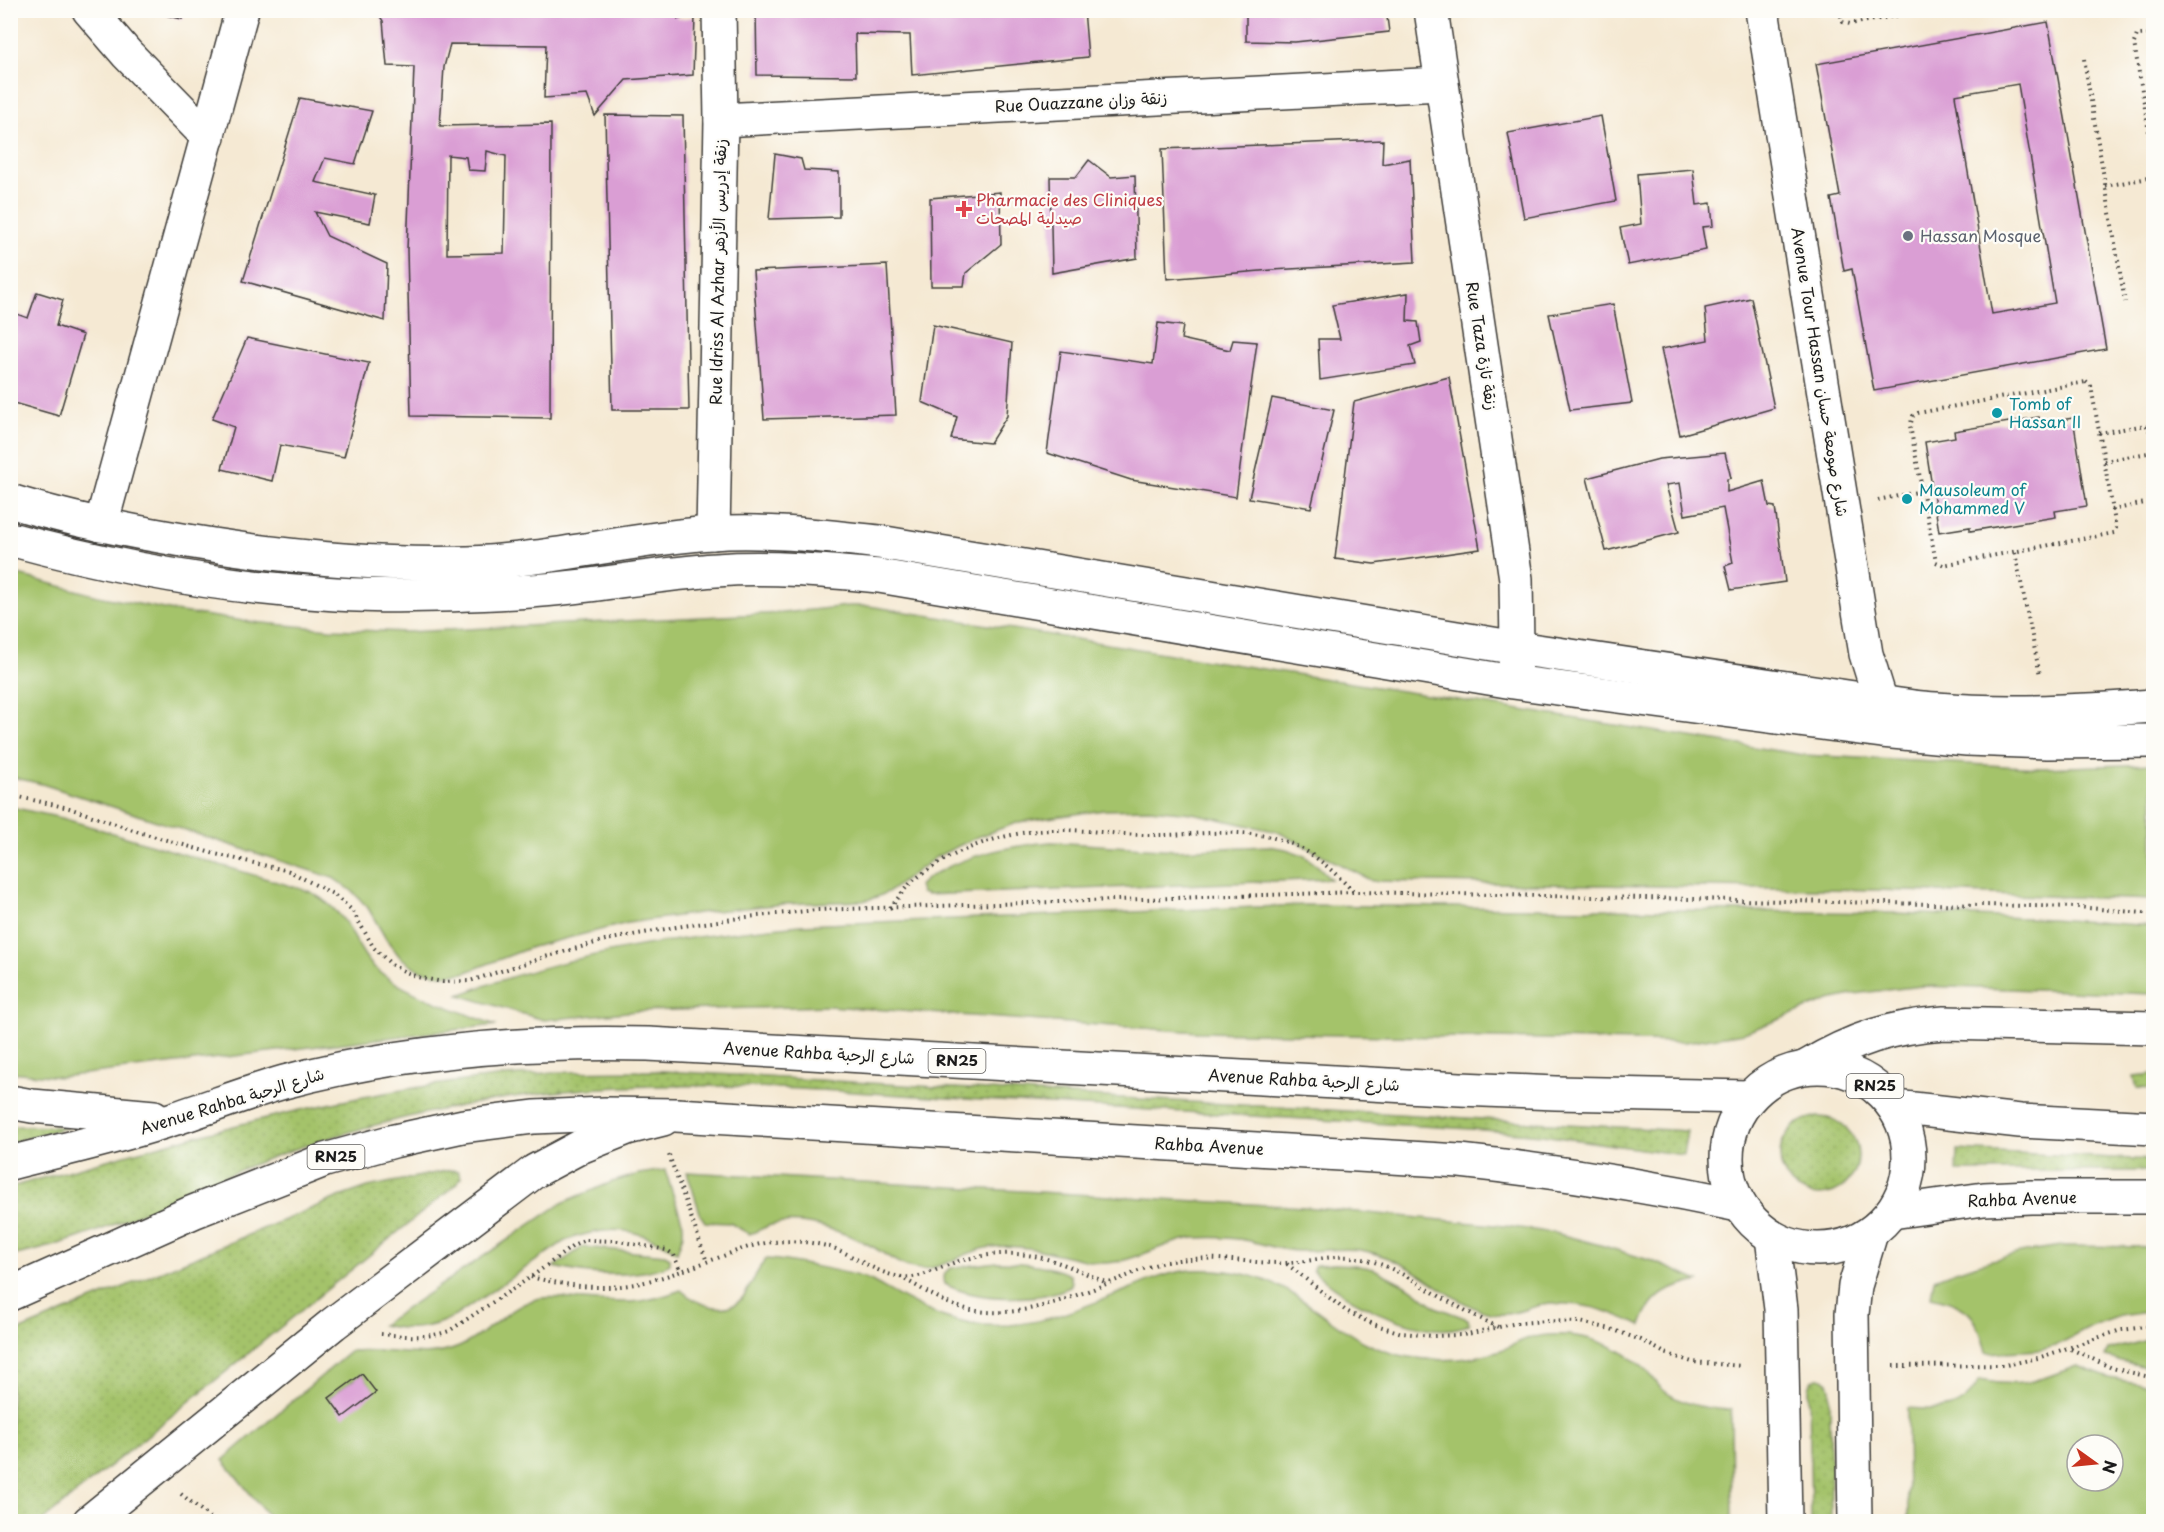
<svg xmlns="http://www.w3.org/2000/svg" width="2164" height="1532" font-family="'Playpen Sans','Playpen Sans Arabic',sans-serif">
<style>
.grass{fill:url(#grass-dots);stroke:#607044;stroke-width:1.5}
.garden{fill:#a4c36b;stroke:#607044;stroke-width:1.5;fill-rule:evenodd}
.building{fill:#da9ed4;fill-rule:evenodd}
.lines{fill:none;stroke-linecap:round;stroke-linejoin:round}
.pedestrian-casing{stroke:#3d3b37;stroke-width:36}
.minor-casing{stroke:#3d3b37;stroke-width:36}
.tertiary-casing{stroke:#3d3b37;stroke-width:36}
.trunk-casing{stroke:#3d3b37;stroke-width:36}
.path{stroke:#3d3b37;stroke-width:4;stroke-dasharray:1.5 4.5;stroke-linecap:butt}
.pedestrian{stroke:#fff;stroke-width:33}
.minor{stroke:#fff;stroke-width:33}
.tertiary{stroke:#fff;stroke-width:33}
.trunk{stroke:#fff;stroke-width:33}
.health-dot{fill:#e0444e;stroke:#fdfcf7;stroke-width:2}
.worship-dot{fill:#6b7280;stroke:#fdfcf7;stroke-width:2}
.culture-dot{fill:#0f9aa8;stroke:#fdfcf7;stroke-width:2}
.labels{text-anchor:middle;stroke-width:4.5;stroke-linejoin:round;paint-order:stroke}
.shield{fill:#fdfcf7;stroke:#605f5e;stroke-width:1.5}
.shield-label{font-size:15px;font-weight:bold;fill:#1c1c1c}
.street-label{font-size:16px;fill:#1c1c1c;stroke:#fdfcf7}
.health-label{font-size:16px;fill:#be3a42;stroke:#fdfcf7;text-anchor:start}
.worship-label{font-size:16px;fill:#5b616d;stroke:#fdfcf7;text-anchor:start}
.culture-label{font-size:16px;fill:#0d838f;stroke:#fdfcf7;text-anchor:start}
</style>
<defs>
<pattern id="grass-dots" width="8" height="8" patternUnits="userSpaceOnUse" patternTransform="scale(1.5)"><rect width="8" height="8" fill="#a4c36b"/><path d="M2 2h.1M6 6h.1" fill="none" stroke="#8da75c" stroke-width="1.8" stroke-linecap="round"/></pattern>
</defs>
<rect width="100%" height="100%" fill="#fdfcf7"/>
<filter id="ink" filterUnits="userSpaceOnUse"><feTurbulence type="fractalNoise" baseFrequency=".0167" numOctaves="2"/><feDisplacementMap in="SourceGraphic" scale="12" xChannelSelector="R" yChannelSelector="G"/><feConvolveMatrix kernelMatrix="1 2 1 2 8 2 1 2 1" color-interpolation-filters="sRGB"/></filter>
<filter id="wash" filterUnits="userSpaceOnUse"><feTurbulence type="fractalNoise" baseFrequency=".008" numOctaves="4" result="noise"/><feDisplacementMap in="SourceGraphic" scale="24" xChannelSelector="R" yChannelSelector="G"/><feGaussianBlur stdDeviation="1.35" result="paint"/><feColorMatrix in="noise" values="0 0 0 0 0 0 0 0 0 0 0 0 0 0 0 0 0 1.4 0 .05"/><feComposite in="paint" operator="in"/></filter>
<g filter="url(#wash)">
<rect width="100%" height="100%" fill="#f5e9d3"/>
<!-- grass -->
<g class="grass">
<path d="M 664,1071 L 1687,1131 L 1683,1155 L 1542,1135 L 1471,1129 C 1296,1119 1122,1108 948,1098 C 799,1089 648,1075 500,1099 C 420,1112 338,1132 262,1161 C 179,1194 99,1239 11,1256 L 11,1187 C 170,1142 331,1094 497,1077 C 552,1071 608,1071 664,1071 Z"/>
<path d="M 2153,1074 L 2153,1089 L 2137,1088 L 2134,1076 Z"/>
<circle cx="1819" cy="1156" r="39"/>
<path d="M 11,1126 L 15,1126 L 68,1127 L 11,1143 Z"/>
<path d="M 1957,1150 L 2153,1160 L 2153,1171 L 1956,1171 Z"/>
<path d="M 450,1170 L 458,1171 L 461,1177 L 457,1184 L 42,1521 L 11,1521 L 11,1334 L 339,1197 L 368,1187 Z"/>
<path d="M 1817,1378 L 1823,1378 L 1828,1382 L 1830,1389 L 1831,1521 L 1811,1521 L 1809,1388 L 1811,1382 Z"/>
</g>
<!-- garden -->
<g class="garden">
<path d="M 11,573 L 98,596 L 174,611 L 251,622 L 330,629 L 407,632 L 783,613 L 848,606 L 869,606 L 1804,755 L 2042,768 L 2153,764 L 2153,900 L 1878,890 L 1372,881 L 1278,832 L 1192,813 L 1149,809 L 1104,810 L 1019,822 L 975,838 L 936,857 L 890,891 L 877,897 L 863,901 L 784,904 L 706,912 L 628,923 L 532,947 L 464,973 L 441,975 L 419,970 L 400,957 L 386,939 L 368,908 L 352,891 L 333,878 L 42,784 L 11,777 Z"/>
<path d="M 11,807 L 62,818 L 311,892 C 325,900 336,909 346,923 C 355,937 361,954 373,966 C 400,993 459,1010 495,1025 L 60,1077 L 11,1072 Z"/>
<path d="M 1051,842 L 1176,850 L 1268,846 L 1286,849 L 1303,855 L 1318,866 L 1331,879 L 927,895 L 921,893 L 919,886 C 924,879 931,876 938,872 C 973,853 1011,846 1051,842 Z"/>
<path d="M 1305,905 L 1895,913 L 2051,919 L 2153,926 L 2153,994 L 1922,986 L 1861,993 L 1829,1000 L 1744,1033 L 1685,1042 L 1198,1032 L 829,1006 L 638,1011 L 544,1020 L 459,995 C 568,953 685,936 801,925 Z"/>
<path d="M 665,1170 L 683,1224 L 683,1235 L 677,1252 C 638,1227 608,1224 565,1241 L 455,1316 C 430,1329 410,1331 382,1325 L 562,1203 L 612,1182 L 639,1174 Z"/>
<path d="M 687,1172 L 1304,1207 L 1505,1226 L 1555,1233 L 1604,1246 L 1652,1261 L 1699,1281 C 1669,1288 1651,1294 1641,1326 C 1609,1310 1578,1300 1542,1305 C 1527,1308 1511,1316 1496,1314 C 1467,1310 1442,1288 1418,1273 C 1400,1262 1382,1254 1361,1250 C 1340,1247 1317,1252 1296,1251 C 1280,1250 1265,1245 1250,1241 C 1232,1237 1211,1237 1194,1238 C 1163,1242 1134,1263 1103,1263 C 1094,1263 1085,1260 1076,1258 C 1048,1252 1021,1244 992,1247 C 968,1249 945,1269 921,1269 C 904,1269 889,1257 875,1248 C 848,1233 802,1216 771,1225 C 764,1227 757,1232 749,1234 L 730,1223 L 705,1222 L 701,1216 Z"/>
<path d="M 2061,1246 L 2153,1247 L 2153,1311 L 2120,1316 L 2095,1325 L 2055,1346 L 2041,1350 L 1986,1353 C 1978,1316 1969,1305 1931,1297 L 1934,1279 C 1977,1262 2015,1252 2061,1246 Z"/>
<path d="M 583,1247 L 665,1255 L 670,1258 L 670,1264 C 663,1269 652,1270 643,1272 C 612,1277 584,1274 554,1267 Z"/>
<path d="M 766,1259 C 781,1259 860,1274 872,1281 C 906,1300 942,1323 982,1325 C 1036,1329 1078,1309 1127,1290 C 1148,1281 1169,1272 1191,1270 C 1228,1268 1265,1276 1296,1296 C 1335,1321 1360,1349 1409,1357 C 1439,1362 1472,1360 1501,1350 C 1511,1347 1520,1340 1530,1338 C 1546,1334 1566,1334 1582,1337 C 1606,1342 1628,1353 1646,1370 C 1652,1375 1656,1384 1662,1389 C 1680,1405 1708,1409 1731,1410 L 1732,1521 L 273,1522 L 223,1460 L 351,1351 C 388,1347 424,1362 459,1347 C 488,1334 510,1304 541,1298 C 555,1296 569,1299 582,1300 C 623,1303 642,1305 681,1290 C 696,1304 728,1318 744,1296 C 752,1284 757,1270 766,1259 ZM 362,1374 L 375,1392 L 329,1398 Z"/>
<path d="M 997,1262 C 1021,1262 1047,1264 1070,1275 L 1072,1282 L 1070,1287 C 1038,1302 976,1301 945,1284 C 943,1276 944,1272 951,1268 Z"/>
<path d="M 1335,1264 L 1355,1265 L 1374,1269 L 1409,1287 L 1438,1308 L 1468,1319 L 1469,1324 C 1429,1345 1341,1300 1313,1270 L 1314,1266 L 1316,1265 Z"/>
<path d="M 2153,1339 L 2153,1369 L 2105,1357 L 2108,1350 Z"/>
<path d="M 2077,1366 L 2109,1378 L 2153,1386 L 2153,1521 L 1908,1521 L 1907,1408 C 1941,1410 1961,1414 1980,1380 C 2024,1389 2037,1380 2077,1366 ZM 2077,1445 L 2113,1445 L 2113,1481 L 2077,1481 Z"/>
</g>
<g id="blocks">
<!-- building -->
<g class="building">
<path d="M 145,10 L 184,10 L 182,19 Z"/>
<path d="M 376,10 L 678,10 L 678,19 L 695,17 L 693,75 L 626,80 L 595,116 L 587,95 L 544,98 L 546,45 L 450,44 L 444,67 L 440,126 L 551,124 L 550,418 L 411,416 L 407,250 L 414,67 L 387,66 L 383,21 ZM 487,151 L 506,156 L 504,253 L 447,254 L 448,155 L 466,157 L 468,170 L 485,171 Z"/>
<path d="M 756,10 L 1084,10 L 1088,57 L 912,75 L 910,35 L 855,34 L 856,76 L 757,75 Z"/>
<path d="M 1246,10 L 1386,10 L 1389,32 L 1295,42 L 1246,41 Z"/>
<path d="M 2048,22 L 2106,349 L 1874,391 L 1852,269 L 1844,271 L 1831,198 L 1840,196 L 1816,64 ZM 2018,84 L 2055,303 L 1992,314 L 1955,95 Z"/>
<path d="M 300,98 L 372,111 L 355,164 L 325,158 L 315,182 L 375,195 L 370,223 L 315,212 L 327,236 L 387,264 L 385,321 L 243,281 Z"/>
<path d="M 605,115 L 683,116 L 689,410 L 612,410 Z"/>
<path d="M 1601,116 L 1616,201 L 1524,218 L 1508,133 Z"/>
<path d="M 1383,140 L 1382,164 L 1410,159 L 1415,262 L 1272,270 L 1167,279 L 1162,149 Z"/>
<path d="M 775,154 L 801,159 L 804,170 L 839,172 L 839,217 L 769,219 Z"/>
<path d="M 1089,160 L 1111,177 L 1135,175 L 1137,258 L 1052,273 L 1050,177 L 1076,177 Z"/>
<path d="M 1693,169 L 1697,205 L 1711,203 L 1713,226 L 1702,227 L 1706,250 L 1628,265 L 1620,228 L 1641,224 L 1637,174 Z"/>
<path d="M 1000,192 L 1001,244 L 966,273 L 964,286 L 931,286 L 930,198 Z"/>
<path d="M 887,265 L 896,415 L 764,419 L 753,271 Z"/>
<path d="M 37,292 L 63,300 L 56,326 L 83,335 L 59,416 L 10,402 L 10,327 L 14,313 L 28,318 Z"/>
<path d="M 1408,293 L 1407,321 L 1418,322 L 1421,342 L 1410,346 L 1415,365 L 1320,380 L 1318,339 L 1340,339 L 1332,305 Z"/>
<path d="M 1751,298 L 1774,408 L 1680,435 L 1661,349 L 1708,340 L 1705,308 Z"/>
<path d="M 1613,304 L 1632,403 L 1570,410 L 1549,314 Z"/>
<path d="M 1158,323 L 1183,326 L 1181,339 L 1230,350 L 1233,340 L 1257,342 L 1236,497 L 1131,480 L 1047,453 L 1061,351 L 1153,364 Z"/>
<path d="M 933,325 L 1012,343 L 1007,416 L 990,443 L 951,439 L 957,417 L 922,402 Z"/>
<path d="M 247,338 L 369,363 L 344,457 L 280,445 L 272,481 L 222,469 L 234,427 L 212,419 Z"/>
<path d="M 1449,377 L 1480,549 L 1374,564 L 1335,559 L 1354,402 Z"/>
<path d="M 1272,398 L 1334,410 L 1311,508 L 1249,498 Z"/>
<path d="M 2039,417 L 2040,423 L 2073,418 L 2087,506 L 2055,511 L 2056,517 L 1970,531 L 1970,527 L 1939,532 L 1925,442 L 1955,437 L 1954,431 Z"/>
<path d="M 1725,453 L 1731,478 L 1727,479 L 1727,492 L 1764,481 L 1769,506 L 1775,507 L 1785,582 L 1731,590 L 1725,566 L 1733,563 L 1723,508 L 1685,515 L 1680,483 L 1666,485 L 1679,532 L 1606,551 L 1587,478 L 1659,459 Z"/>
<path d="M 362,1374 L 376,1392 L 343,1417 L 329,1398 Z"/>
</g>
</g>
</g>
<g filter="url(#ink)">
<use href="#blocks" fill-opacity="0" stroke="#3d3b37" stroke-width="1.5"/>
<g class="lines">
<defs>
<path id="pedestrian" d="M 713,533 L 721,120"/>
<g id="minor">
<path d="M 89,10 L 127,54 L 208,137"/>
<path d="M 719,10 L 721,120 L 1441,84"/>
<path d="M 1431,10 L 1516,579 L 1517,648 L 1514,677"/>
<path d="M 1762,10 L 1866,654 L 1881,702 L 1882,727"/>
<path d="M 101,525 L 242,10"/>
</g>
<g id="tertiary">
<path d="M 10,501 C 61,517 113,528 165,537 C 265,555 366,566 468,563 C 550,560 629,539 711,533 C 766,529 824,536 879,542 L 1517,648 L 1881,702 C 1899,705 1917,708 1936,709 C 2007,715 2083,711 2154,706"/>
<path d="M 10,539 C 117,568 226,588 336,594 C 401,598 467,595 531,591 C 593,587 654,574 716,570 C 771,566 825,571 879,576 L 1513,682 L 1882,731 L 1967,739 L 2047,742 L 2154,741"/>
<path d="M 1772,1237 L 1781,1309 L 1785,1522"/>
<path d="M 89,1522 L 333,1324 L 535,1171 L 580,1147 L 627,1128 L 663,1119"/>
<path d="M 1855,1522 L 1852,1314 L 1855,1286 L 1871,1233"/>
</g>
<g id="trunk">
<circle cx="1818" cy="1158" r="91"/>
<path d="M 1806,1067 C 1854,1039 1890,1027 1944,1023 L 2154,1028"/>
<path d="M 10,1102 L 32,1106 L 154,1117"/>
<path d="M 1895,1107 L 2020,1121 L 2154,1128"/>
<path d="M 10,1163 C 65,1149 120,1137 173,1119 C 210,1107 246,1093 284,1082 C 404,1050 526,1041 648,1044 L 1460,1089 L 1556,1093 L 1749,1097"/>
<path d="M 1892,1212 L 1984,1199 L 2031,1197 L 2154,1197"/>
<path d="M 10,1294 L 193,1212 L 325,1160 L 394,1141 L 463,1126 L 534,1117 L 605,1114 L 676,1115 L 1460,1161 C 1554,1171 1647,1186 1739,1205"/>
</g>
</defs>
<!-- pedestrian casing -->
<use href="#pedestrian" class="pedestrian-casing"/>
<!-- minor casing -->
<use href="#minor" class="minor-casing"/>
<!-- tertiary casing -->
<use href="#tertiary" class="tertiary-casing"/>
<!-- trunk casing -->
<use href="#trunk" class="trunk-casing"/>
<!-- path -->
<g class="path">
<path d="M 1839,10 L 1843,22 L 1850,24 L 1930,10"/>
<path d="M 2154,34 L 2137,35 L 2134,43 L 2154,162"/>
<path d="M 2084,59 L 2125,302"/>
<path d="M 2105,186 L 2154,177"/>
<path d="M 2086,382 L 2091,386 L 2116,528 L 2114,533 L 1943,565 L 1936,562 L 1910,426 L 1913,416 L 1918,413 Z"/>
<path d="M 2099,433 L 2146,425 L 2149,428 L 2154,459"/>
<path d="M 2104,461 L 2153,452"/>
<path d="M 1878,500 L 1922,491"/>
<path d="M 2112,510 L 2154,501"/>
<path d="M 2015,553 L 2040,675"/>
<path d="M 10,795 L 69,808 L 142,833 L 215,854 L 289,871 L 333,894 L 352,910 L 374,948 L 393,966 L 417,977 L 443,982 L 470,981 L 538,959 L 606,940 L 676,927 L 747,917 L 817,910 L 1354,892 L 2078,907 L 2154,914"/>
<path d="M 890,908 C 898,899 905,887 914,880 C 954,848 1011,829 1062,830 C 1094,830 1126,836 1158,835 C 1199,835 1244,827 1284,841 C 1313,851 1332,870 1353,891"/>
<path d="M 669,1155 L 707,1262"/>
<path d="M 1287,1264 L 1346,1311 L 1373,1324 L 1402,1333 L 1432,1336 L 1463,1335 L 1517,1323 L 1548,1321 L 1580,1322 L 1611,1329 L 1641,1340 L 1665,1353 L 1692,1362 L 1742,1366"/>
<path d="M 531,1277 C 571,1287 611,1292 652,1280 C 672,1275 692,1267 712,1260 C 732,1253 752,1244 773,1242 C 793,1240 817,1242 836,1249 C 858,1258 879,1275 903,1277 C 925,1279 942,1265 963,1260 C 1022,1245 1055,1259 1107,1283"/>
<path d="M 900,1277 C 916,1285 932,1296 948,1303 C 1008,1328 1071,1297 1127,1276 C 1138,1271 1150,1266 1161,1263 C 1207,1253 1238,1263 1283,1263 C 1306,1263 1328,1255 1351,1257 C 1386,1261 1412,1280 1441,1297 C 1460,1308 1479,1318 1498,1327"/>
<path d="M 381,1334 C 405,1336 426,1339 449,1331 L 531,1277 L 573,1246 L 586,1240 L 618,1241 L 667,1250 L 674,1255 L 680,1270"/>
<path d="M 2071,1349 L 2112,1368 L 2154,1378"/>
<path d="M 1893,1366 L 2006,1365 L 2038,1358 L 2121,1330 L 2154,1326"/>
<path d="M 181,1494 L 216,1522"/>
</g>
<!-- pedestrian -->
<use href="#pedestrian" class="pedestrian"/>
<!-- minor -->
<use href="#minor" class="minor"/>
<!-- tertiary -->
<use href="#tertiary" class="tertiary"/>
<!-- trunk -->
<use href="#trunk" class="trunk"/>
</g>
</g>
<!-- markers -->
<path class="health-dot" d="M961 200h6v6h6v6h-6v6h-6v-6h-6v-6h6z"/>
<circle class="worship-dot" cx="1908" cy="236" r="6"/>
<g class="culture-dot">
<circle cx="1997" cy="413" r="6"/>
<circle cx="1907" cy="499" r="6"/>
</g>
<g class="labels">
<!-- shield labels -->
<g class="shield">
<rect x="928.5" y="1049" width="57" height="24" rx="4.5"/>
<rect x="1846.5" y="1074" width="57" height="24" rx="4.5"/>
<rect x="307.5" y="1145" width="57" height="24" rx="4.5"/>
</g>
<g class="shield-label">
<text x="957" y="1066">RN25</text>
<text x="1875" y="1091">RN25</text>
<text x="336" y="1162">RN25</text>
</g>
<!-- street labels -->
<g class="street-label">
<text transform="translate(1081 102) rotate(-3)" y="6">Rue Ouazzane زنقة وزان</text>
<text transform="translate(718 272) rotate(-89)" y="6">Rue Idriss Al Azhar زنقة إدريس الأزهر</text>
<text transform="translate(1482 346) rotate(81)" y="6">Rue Taza زنقة تازة</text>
<text transform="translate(1820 372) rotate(81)" y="6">Avenue Tour Hassan شارع صومعة حسان</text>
<text transform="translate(819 1053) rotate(3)" y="6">Avenue Rahba شارع الرحبة</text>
<text transform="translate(1304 1080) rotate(3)" y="6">Avenue Rahba شارع الرحبة</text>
<text transform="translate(232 1101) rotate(-17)" y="6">Avenue Rahba شارع الرحبة</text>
<text transform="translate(1209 1146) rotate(3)" y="6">Rahba Avenue</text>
<text transform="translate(2022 1199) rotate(-2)" y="6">Rahba Avenue</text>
</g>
<!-- health labels -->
<g class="health-label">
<text x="976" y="206">Pharmacie des Cliniques<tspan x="976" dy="18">صيدلية المصحات</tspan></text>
</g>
<!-- worship labels -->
<g class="worship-label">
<text x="1920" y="242">Hassan Mosque</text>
</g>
<!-- culture labels -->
<g class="culture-label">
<text x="2009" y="410">Tomb of<tspan x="2009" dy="18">Hassan II</tspan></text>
<text x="1919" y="496">Mausoleum of<tspan x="1919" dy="18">Mohammed V</tspan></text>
</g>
</g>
<!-- margin -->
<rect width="2164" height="1532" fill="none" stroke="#fdfcf7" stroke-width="36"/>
<!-- north arrow -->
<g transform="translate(2095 1463) rotate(105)"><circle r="28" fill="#fdfcf7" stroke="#a3a29f" stroke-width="1.5"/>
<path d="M0-4.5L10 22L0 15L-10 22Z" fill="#c8321e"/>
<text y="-9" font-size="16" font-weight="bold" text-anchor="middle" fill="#1c1c1c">N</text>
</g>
</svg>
